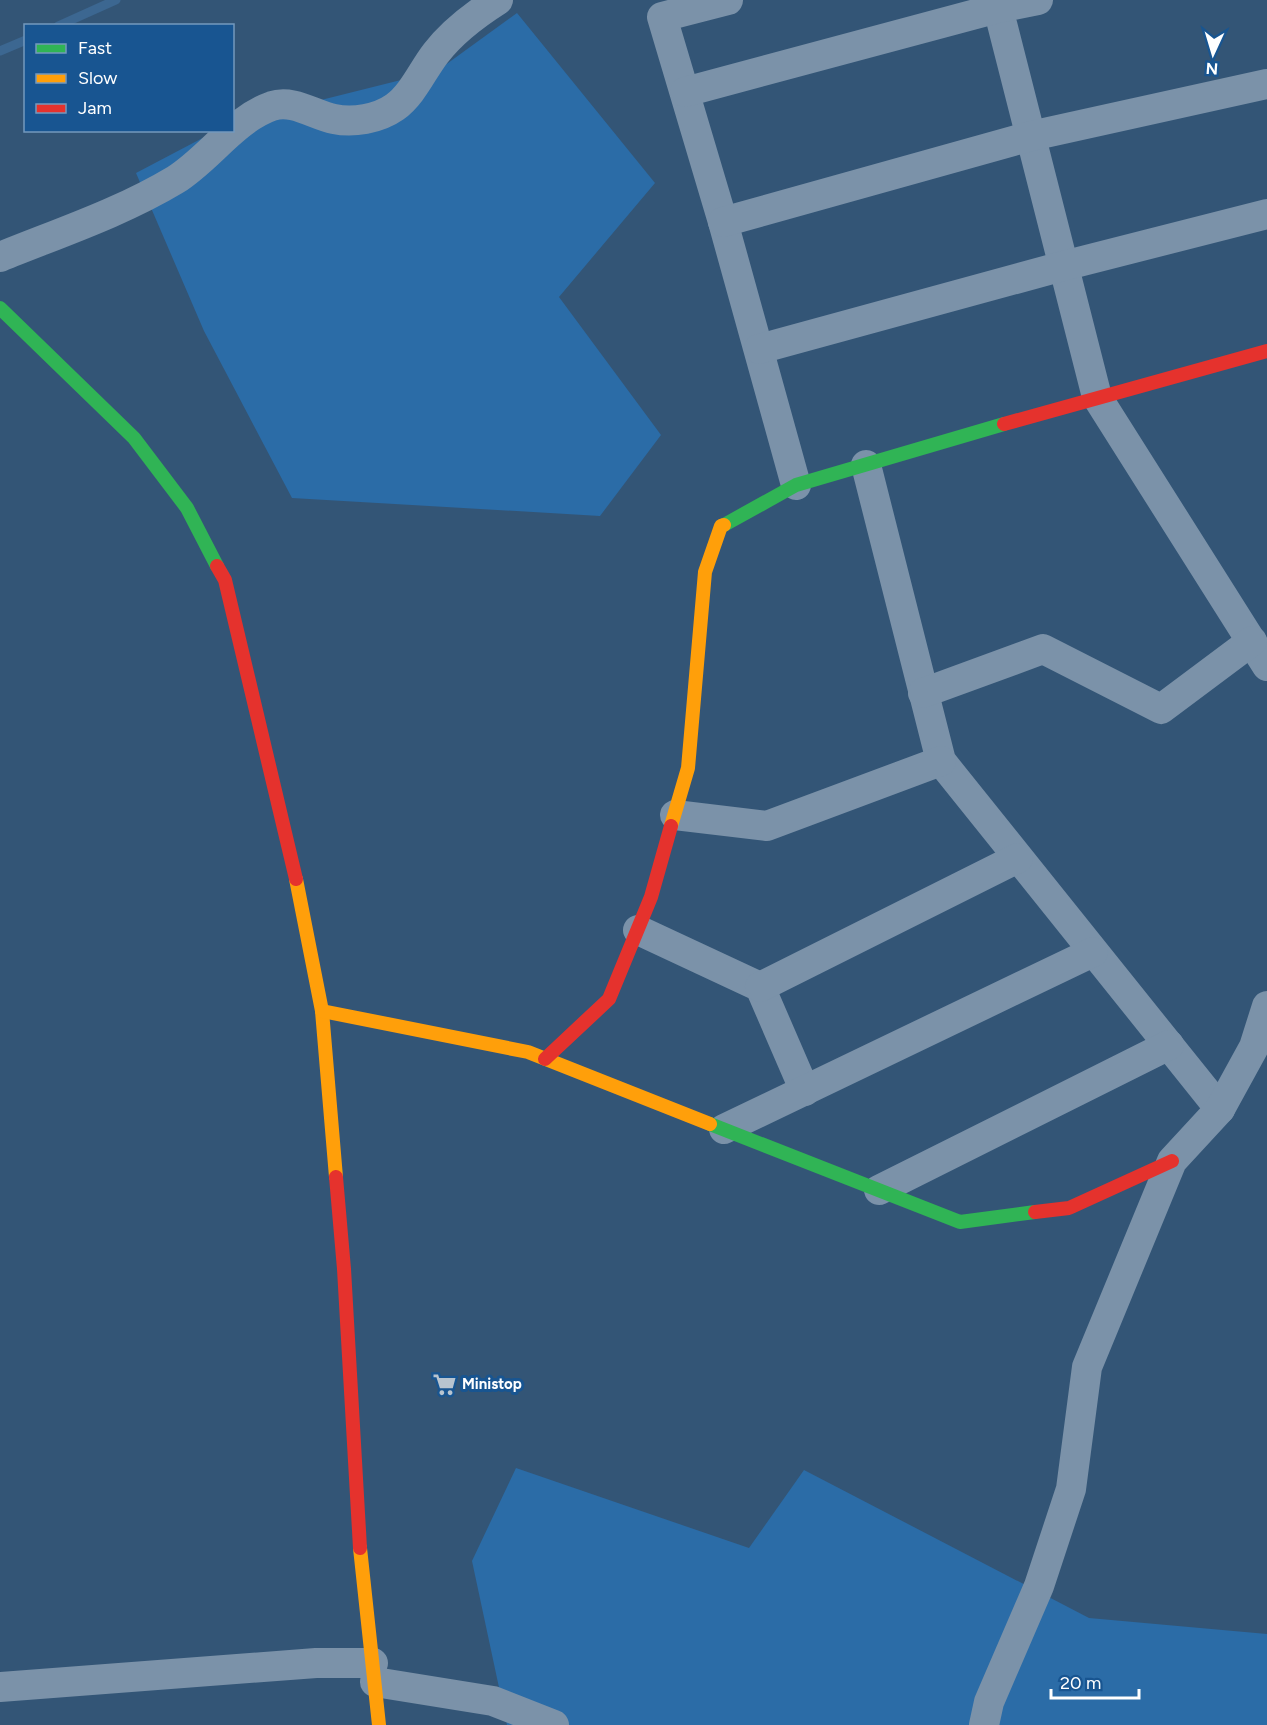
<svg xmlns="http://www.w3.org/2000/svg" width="1267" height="1725" font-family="Figtree,sans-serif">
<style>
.green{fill:#2b6ca7}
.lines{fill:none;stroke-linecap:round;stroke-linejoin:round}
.stream{stroke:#3c6791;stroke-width:9}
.street{stroke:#7b92a9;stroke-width:30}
.fast{stroke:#30b455;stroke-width:14}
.slow{stroke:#ff9f0a;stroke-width:14}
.jam{stroke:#e5322d;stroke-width:14}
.labels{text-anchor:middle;stroke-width:6;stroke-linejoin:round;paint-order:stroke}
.poi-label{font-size:15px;font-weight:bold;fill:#fff;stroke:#185591;text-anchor:start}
</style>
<rect width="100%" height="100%" fill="#335576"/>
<!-- green -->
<g class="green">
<path d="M 517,13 L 655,183 L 559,297 L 661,435 L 600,516 L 292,498 L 204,331 L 136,173 L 233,122 L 437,71 Z"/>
<path d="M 516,1468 L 749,1548 L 804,1470 L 1089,1618 L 1267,1634 L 1267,1725 L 507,1725 L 472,1561 Z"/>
</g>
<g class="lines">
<!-- stream -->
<g class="stream">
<path d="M 58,26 L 116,0"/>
<path d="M 0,51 L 26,40"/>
</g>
<!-- street -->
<g class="street">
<path d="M 728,0 L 662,17 L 723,222 L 796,485"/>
<path d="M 996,0 L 1097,397 L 1267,666"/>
<path d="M 685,92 L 998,8 L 1038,0"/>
<path d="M 723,222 L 1031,136 L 1267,84"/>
<path d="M 0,257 C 59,233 120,213 175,180 C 210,158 233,120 272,106 C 293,99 314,115 334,119 C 353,123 378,119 395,107 C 413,94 422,71 436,53 C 452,32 476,14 498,0"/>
<path d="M 759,349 L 1063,266 L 1267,214"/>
<path d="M 866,465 L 941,761 L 1220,1109"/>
<path d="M 923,693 L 1043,649 L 1161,709 L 1252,641"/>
<path d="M 675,815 L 767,826 L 941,761"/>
<path d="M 638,930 L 760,987 L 805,1091"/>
<path d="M 760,987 L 1018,858"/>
<path d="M 724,1129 L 1093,952"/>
<path d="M 879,1190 L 1169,1045"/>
<path d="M 375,1682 L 493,1701 L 554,1725"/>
<path d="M 0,1687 L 316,1663 L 373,1663"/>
<path d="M 984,1725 L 989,1702 L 1039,1586 L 1071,1489 L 1087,1367 L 1172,1161 L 1220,1109 L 1254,1047 L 1267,1006"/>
</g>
<!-- fast -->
<g class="fast">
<path d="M 0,308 L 134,438 L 187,508 L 217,566"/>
<path d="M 724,525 L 796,485 L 1004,424"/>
<path d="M 710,1124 L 960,1222 L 1035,1212"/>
</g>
<!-- slow -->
<g class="slow">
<path d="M 671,826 L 688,768 L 705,572 L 721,526 L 724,525"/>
<path d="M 296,879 L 322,1011 L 336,1177"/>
<path d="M 322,1011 L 528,1052 L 710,1124"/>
<path d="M 360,1548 L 379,1725"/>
</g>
<!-- jam -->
<g class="jam">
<path d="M 1004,424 L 1267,351"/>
<path d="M 217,566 L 225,580 L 296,879"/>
<path d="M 545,1059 L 609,999 L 651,897 L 671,826"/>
<path d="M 336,1177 L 344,1269 L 360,1548"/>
<path d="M 1035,1212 L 1069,1208 L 1172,1161"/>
</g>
</g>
<!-- icons -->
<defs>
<symbol id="supermarket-bare" viewBox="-9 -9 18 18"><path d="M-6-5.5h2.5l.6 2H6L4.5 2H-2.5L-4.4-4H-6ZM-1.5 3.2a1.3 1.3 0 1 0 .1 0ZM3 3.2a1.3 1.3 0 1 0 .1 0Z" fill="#b8c4cf" stroke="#185591" stroke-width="2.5" paint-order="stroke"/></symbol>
</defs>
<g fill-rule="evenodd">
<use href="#supermarket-bare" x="428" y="1368" width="33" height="33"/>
</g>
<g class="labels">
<!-- poi labels -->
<g class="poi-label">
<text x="462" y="1389">Ministop</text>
</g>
</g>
<!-- legend -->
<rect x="24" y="24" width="210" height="108" fill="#185591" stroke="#7499bd" stroke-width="1.5"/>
<rect x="36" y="44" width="30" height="9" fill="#30b455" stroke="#7499bd" stroke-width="1.5"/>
<text x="78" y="54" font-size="18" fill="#ffffff">Fast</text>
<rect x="36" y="74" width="30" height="9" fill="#ff9f0a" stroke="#7499bd" stroke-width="1.5"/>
<text x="78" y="84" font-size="18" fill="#ffffff">Slow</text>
<rect x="36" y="104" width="30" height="9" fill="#e5322d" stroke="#7499bd" stroke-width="1.5"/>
<text x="78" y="114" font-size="18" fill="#ffffff">Jam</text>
<!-- north arrow -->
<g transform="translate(1213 54) rotate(184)" stroke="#185591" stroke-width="4.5" paint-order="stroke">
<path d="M0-4.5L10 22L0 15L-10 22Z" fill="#ffffff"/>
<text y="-9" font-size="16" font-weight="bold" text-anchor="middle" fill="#ffffff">N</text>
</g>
<!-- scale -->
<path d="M1051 1689v9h88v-9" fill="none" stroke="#ffffff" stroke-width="3"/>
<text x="1060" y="1689" font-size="18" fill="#ffffff" stroke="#185591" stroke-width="4.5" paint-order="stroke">20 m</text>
</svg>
